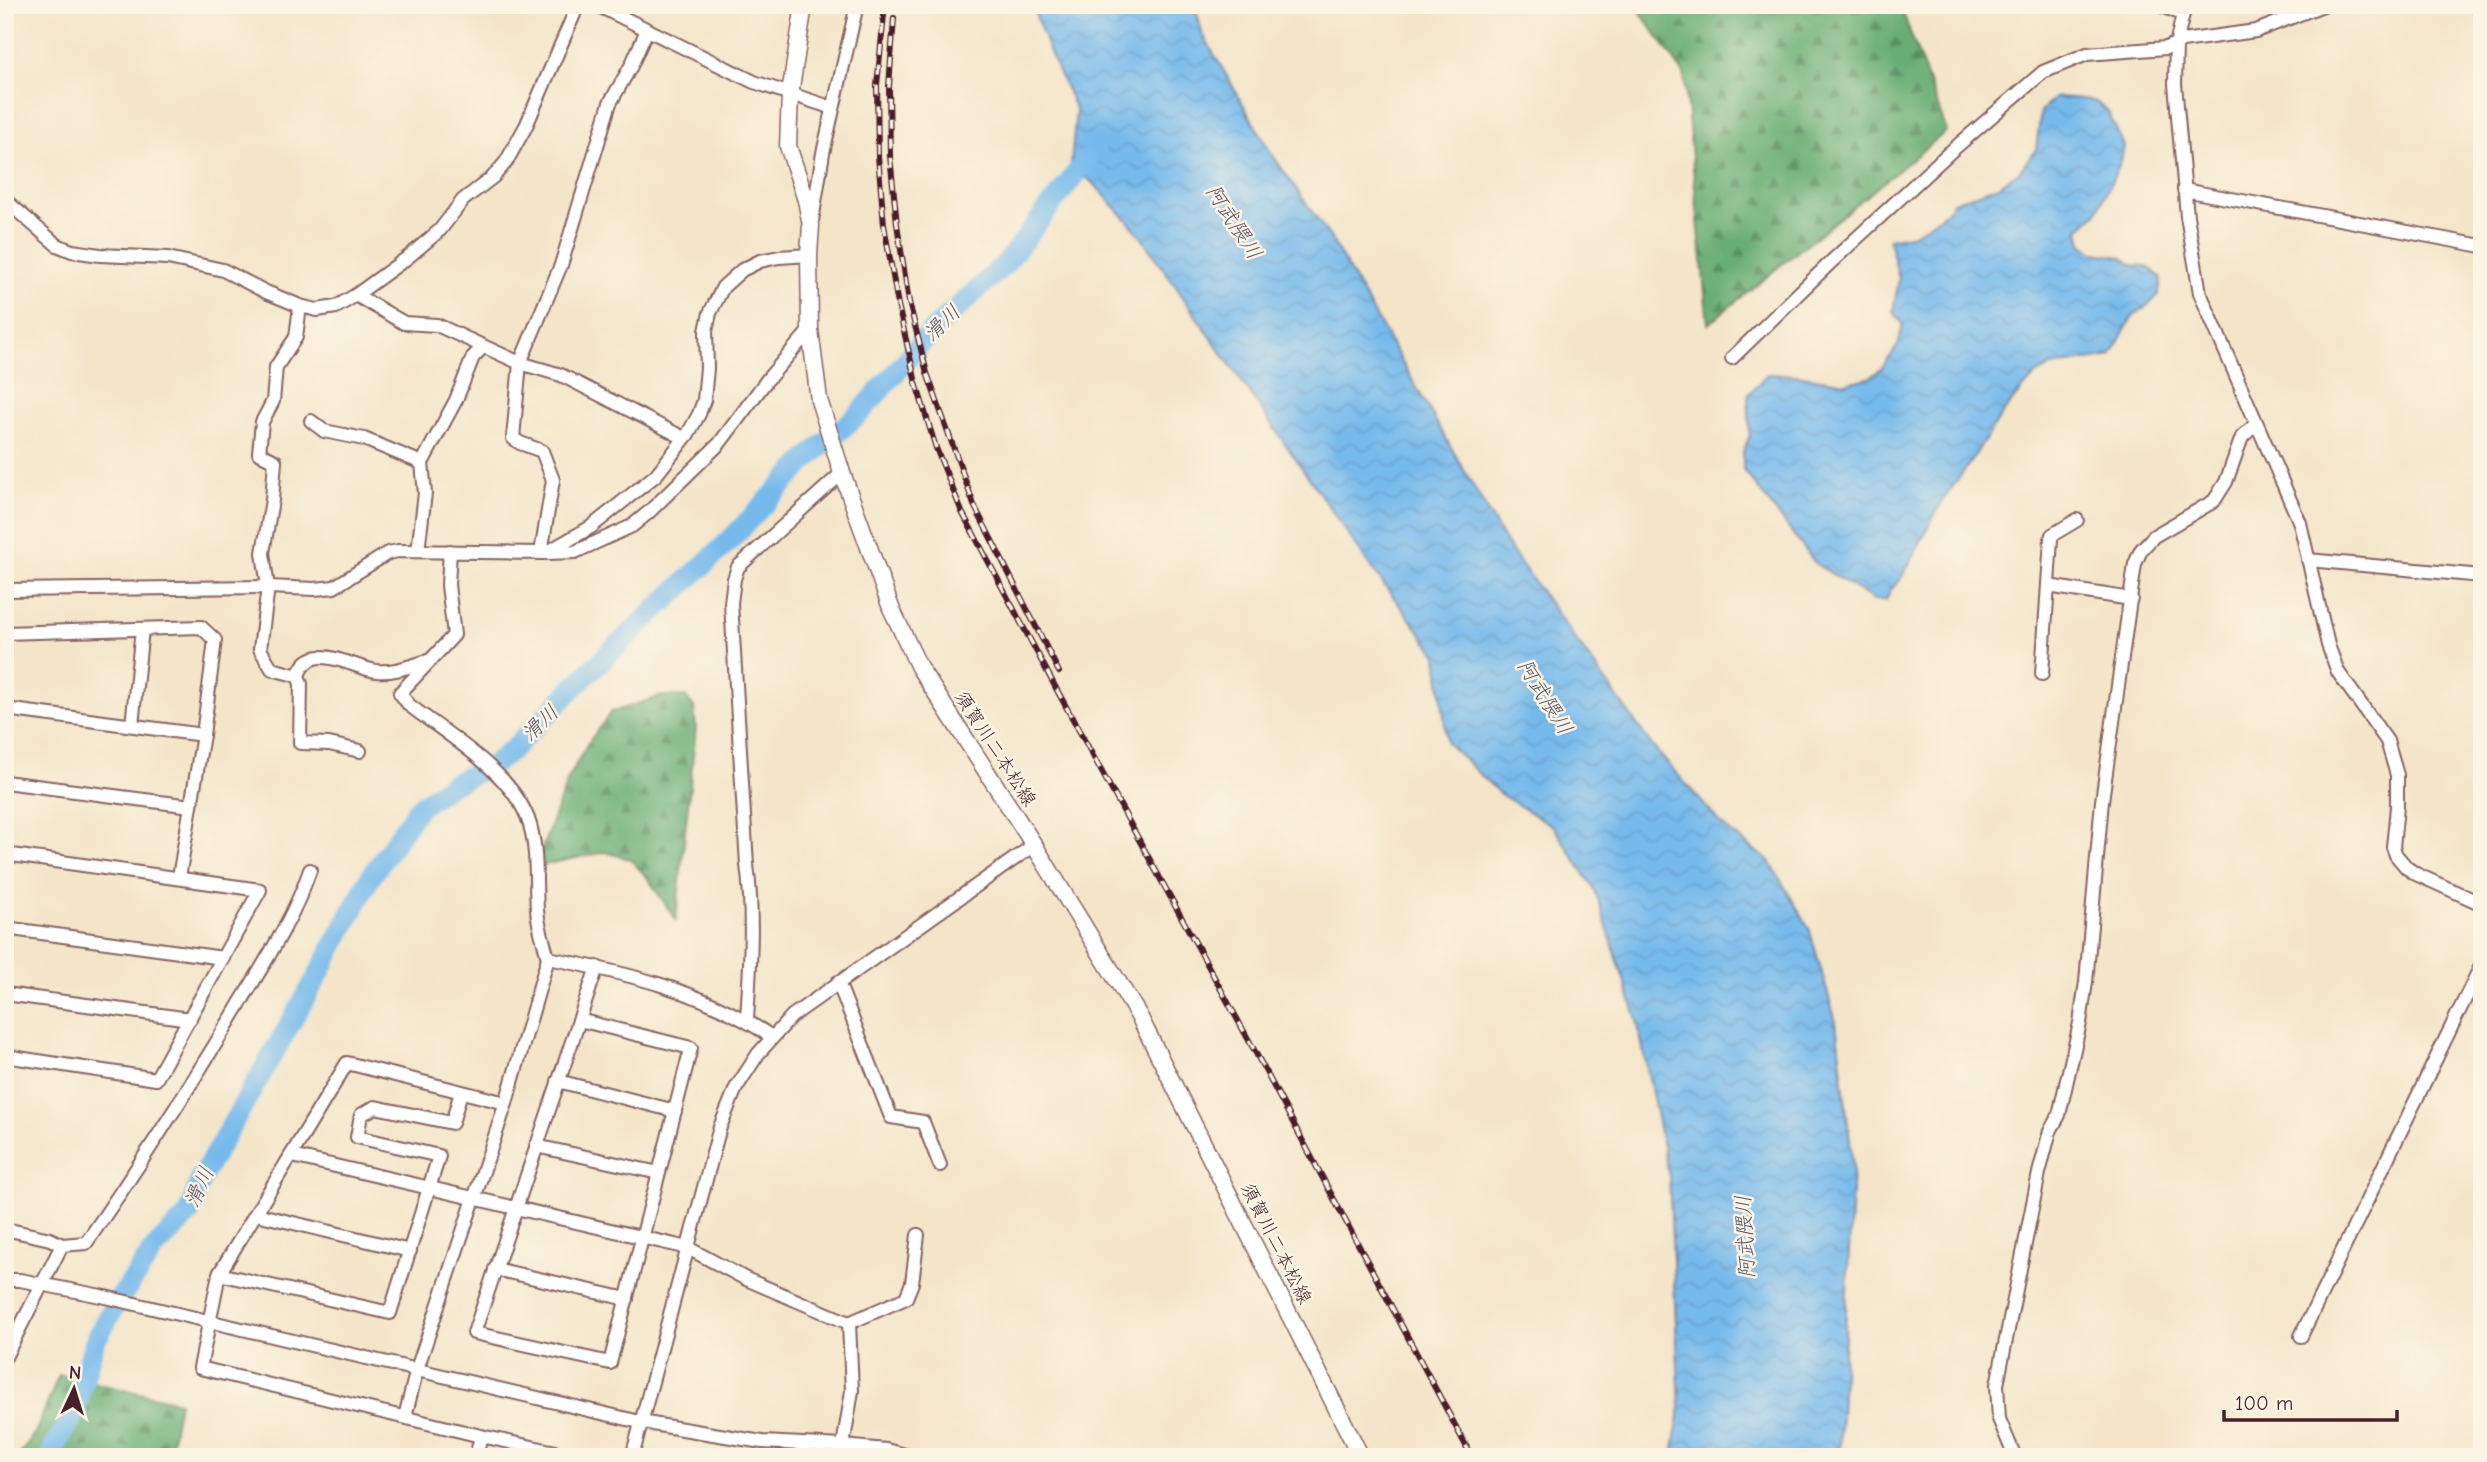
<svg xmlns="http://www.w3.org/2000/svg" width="2487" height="1462" font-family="'Comic Neue','Klee One',sans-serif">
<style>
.forest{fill:url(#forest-firs);stroke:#58664f;stroke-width:2}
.water{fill:url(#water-waves);stroke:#606c8c;stroke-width:2}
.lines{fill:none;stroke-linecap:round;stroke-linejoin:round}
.river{stroke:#76baec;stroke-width:21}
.minor-casing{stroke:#866462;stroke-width:16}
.major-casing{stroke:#866462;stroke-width:19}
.minor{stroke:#fff;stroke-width:12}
.major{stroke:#fff;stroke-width:16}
.rail-casing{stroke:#4a1f2b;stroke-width:6}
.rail{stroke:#fcf5e5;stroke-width:3.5;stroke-dasharray:10;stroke-linecap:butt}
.labels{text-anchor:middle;stroke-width:5;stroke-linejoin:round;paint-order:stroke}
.street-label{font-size:19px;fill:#4a1f2b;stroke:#fcf5e5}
.water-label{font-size:21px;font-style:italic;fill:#59556f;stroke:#fcf5e5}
</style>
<defs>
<pattern id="forest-firs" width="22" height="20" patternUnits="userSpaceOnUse" patternTransform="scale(1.75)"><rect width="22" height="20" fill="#67ad73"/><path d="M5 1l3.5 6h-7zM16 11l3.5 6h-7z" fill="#578c5f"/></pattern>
<pattern id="water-waves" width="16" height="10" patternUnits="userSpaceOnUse" patternTransform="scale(1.75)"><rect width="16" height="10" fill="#76baec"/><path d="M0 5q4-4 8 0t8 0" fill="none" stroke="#689fcb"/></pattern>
</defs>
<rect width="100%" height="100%" fill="#fcf5e5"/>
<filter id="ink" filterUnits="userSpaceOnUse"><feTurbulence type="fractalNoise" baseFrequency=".0143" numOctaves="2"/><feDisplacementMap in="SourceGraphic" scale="14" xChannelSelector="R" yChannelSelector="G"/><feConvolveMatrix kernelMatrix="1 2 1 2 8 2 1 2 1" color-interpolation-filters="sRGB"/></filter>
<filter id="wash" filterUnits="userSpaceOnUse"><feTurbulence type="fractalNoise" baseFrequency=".00686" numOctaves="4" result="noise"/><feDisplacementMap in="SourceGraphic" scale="28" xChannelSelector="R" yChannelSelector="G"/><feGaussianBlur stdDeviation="1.57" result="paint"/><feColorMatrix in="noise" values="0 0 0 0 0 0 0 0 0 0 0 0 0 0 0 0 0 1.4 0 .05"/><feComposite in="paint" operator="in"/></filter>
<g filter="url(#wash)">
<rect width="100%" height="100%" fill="#f4e5c9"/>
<!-- forest -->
<g class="forest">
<path d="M 1635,5 L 1900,5 L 1947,131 L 1708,324 L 1684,74 Z"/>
<path d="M 662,696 L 685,696 L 694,707 L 696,728 L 676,920 L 647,877 L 630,859 L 605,852 L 535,867 L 568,779 L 588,743 L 611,712 Z"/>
<path d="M 59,1375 L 179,1402 L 169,1457 L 18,1457 L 36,1431 Z"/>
</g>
<!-- water -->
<g class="water">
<path d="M 1032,5 L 1195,5 L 1202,33 L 1271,153 L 1330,237 L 1506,543 L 1654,748 L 1724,827 L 1770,862 L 1809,928 L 1836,1022 L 1853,1167 L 1839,1457 L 1673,1457 L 1680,1408 L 1669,1176 L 1637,1020 L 1595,890 L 1553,826 L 1500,794 L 1447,743 L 1437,655 L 1373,570 L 1137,231 L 1097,187 L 1071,163 L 1076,110 L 1048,48 Z"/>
<path d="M 2056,97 L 2084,99 L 2096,102 L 2108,112 L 2124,146 L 2121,161 L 2096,214 L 2079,229 L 2082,244 L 2095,253 L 2122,257 L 2132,265 C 2146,265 2151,268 2161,278 C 2160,304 2148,302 2133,317 C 2124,328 2118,344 2111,356 L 2051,366 L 2036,375 L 2021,391 L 2004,411 L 1967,467 L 1942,501 L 1902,577 L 1890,591 L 1886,600 L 1874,600 L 1816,564 L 1743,469 L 1743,452 L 1750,435 L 1748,395 L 1767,374 L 1796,375 L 1846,383 L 1869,378 L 1881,369 L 1898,346 L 1903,324 L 1893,311 L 1899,279 L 1889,239 L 1914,234 L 1944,214 L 1953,202 L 1998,186 L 2019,172 L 2036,149 L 2041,111 Z"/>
</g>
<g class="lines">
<!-- river -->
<path class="river" d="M 50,1457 L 54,1447 L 73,1416 L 94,1343 L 118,1301 L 155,1248 L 189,1214 L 201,1178 L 316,979 L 370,878 L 418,808 L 450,785 L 493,765 L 511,751 L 584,677 L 729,541 L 811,455 L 859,414 L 930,333 L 1006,263 L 1095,149"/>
</g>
</g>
<g filter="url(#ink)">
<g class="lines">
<defs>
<g id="minor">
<path d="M 597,5 L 754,82 L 833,108"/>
<path d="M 2160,5 L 2182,14"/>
<path d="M 2185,5 L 2176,45 L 2175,84 L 2187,216 L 2200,293 L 2300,523 L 2328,645 L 2338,672 L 2387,741 L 2397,775 L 2397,807 L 2393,847 L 2396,855 L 2407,868 L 2416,874 L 2482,904"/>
<path d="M 2184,190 L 2482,246"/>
<path d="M 5,200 L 57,245 L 72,251 L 100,255 L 168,258 L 223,270 L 266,292 L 300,306 L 317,310 L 336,307 L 356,295 L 404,323 L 437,325 L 520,363 L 561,375 L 684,438"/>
<path d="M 812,221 L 823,153 L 857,5"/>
<path d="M 356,295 L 407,258 L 440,230 L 463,200 L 493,177 L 506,162 L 526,126 L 578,5"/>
<path d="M 300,306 L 296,337 L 276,367 L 273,401 L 262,422 L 259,453 L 275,461 L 272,500 L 263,553 L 268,587 L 260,649 L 272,669 L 298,676 L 301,684 L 300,743 L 329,744 L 360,751"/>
<path d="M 1732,358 L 1831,262 L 1949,153 L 2043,72 L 2087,54 L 2166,48 L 2182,41 L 2256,31 L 2323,5"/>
<path d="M 311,421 L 324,431 L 364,439 L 422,463"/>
<path d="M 418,551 L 425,493 L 422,463 L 456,400 L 473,357 L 483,347"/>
<path d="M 450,551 L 448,585 L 454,635 L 400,693 L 409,705 C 449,736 516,775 530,825 C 538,853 535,882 537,910 C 538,926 544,942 548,958"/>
<path d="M 541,553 L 553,480 L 542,451 L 520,443 L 513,438 L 520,363 L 561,265 L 610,103 L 631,66 L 647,30"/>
<path d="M 548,553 L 575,552 L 632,526 L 649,512 L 719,444 L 767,380 L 810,330"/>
<path d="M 2308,560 L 2482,576"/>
<path d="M 2048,586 L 2131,599"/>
<path d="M 5,590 L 268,587 L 315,589 L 334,587 L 388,553 L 398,551 L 546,553 L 591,527 L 656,475 L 688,434 L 699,414 L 704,400 L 707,368 L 706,331 L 710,313 L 723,287 L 742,270 L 760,261 L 779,257 L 809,255"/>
<path d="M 5,633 L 201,627 L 215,640 L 203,735 L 179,877"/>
<path d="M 2042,674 L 2051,539 L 2052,535 L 2077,520"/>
<path d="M 298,676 C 310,639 350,667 376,671 C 395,673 413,665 431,660"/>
<path d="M 5,709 L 203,735"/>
<path d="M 132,725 L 142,629"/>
<path d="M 5,782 L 191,806"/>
<path d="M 5,854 L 260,890 L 156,1079 L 5,1056"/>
<path d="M 5,928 L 223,958"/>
<path d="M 838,982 L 891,1117 L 923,1122 L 940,1165"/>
<path d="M 5,994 L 190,1019"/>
<path d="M 579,1020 L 691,1048 L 610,1363 L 474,1333 L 597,967"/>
<path d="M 747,1020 C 750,968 754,916 747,865 L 731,603 L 734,579 L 738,567 L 842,473"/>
<path d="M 558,1081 L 675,1111"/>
<path d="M 506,1103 L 347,1063 L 219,1274 L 200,1368 L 481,1436 L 579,1457"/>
<path d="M 536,1146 L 659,1173"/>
<path d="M 292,1156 L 688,1248 L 746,1279 L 849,1323"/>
<path d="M 256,1214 L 410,1251"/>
<path d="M 5,1229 L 50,1239 L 62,1245"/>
<path d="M 495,1269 L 627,1299"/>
<path d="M 219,1274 L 390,1313 L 439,1156 L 357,1137 L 361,1115 L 375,1107 L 452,1123 L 461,1092"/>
<path d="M 5,1280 L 20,1280 L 101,1296 L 640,1422 L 762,1442 L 843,1446 L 886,1450 L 913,1457"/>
<path d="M 2301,1336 L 2482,964"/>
<path d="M 5,1357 L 62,1245 L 86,1243 C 139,1167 188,1090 236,1010 C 263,965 293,920 310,870"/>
<path d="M 405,1417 L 417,1369 L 506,1103 L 548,958 C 627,973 704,991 772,1037"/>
<path d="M 843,1446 L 852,1391 L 849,1323 L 906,1298 L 912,1283 L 918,1235"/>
<path d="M 476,1457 L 481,1436"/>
<path d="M 632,1457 L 720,1127 L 736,1088 L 758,1054 L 792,1016 L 1034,845"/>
<path d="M 2015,1457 L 1999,1419 L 1997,1385 L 2039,1173 L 2050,1131 L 2059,1115 L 2080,1023 L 2086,982 L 2102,801 L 2135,564 L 2141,550 L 2154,536 L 2214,501 L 2226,482 L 2242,437 L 2256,424"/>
</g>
<path id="major" d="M 804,5 L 790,94 L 788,146 L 806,200 L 811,225 L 809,255 L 810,330 L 819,400 L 842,473 L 891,608 L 919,667 L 1034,845 L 1139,1016 L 1361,1457"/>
</defs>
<!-- minor casing -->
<use href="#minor" class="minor-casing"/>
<!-- major casing -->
<use href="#major" class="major-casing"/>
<!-- minor -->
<use href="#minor" class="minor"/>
<!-- major -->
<use href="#major" class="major"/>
<defs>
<g id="rail">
<path d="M 885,5 L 877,85 L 878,156 L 884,225 L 898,305 L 916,383 L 936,448 L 962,512 L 1058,692 L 1252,1046 L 1472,1457"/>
<path d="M 894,18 L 889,86 L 890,156 L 897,224 L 909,302 L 927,373 L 974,505 L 1059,672"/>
</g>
</defs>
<!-- rail casing -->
<use href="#rail" class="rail-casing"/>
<!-- rail -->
<use href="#rail" class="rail"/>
</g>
</g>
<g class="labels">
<!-- street labels -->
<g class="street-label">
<text transform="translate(996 748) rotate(57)" y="7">須賀川二本松線</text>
<text transform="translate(1277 1243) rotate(63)" y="7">須賀川二本松線</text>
</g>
<!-- water labels -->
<g class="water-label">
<text transform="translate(1234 222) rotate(57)" y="7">阿武隈川</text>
<text transform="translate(942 323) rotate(-44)" y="7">滑川</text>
<text transform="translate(1545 697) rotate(58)" y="7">阿武隈川</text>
<text transform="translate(540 723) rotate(-44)" y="7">滑川</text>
<text transform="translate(199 1187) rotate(-66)" y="7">滑川</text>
<text transform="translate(1745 1237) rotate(-93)" y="7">阿武隈川</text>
</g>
</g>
<!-- margin -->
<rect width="2487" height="1462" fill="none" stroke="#fcf5e5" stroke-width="28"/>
<!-- north arrow -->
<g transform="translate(74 1389) rotate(4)" stroke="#fcf5e5" stroke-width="5" paint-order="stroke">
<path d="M0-5L12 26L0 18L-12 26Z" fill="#4a1f2b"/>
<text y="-10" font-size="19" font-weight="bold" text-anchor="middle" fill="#4a1f2b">N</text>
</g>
<!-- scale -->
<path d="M2224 1410v10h173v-10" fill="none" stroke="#4a1f2b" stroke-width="3.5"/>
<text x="2235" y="1410" font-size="21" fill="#4a1f2b" stroke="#fcf5e5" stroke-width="5" paint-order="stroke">100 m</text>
</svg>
